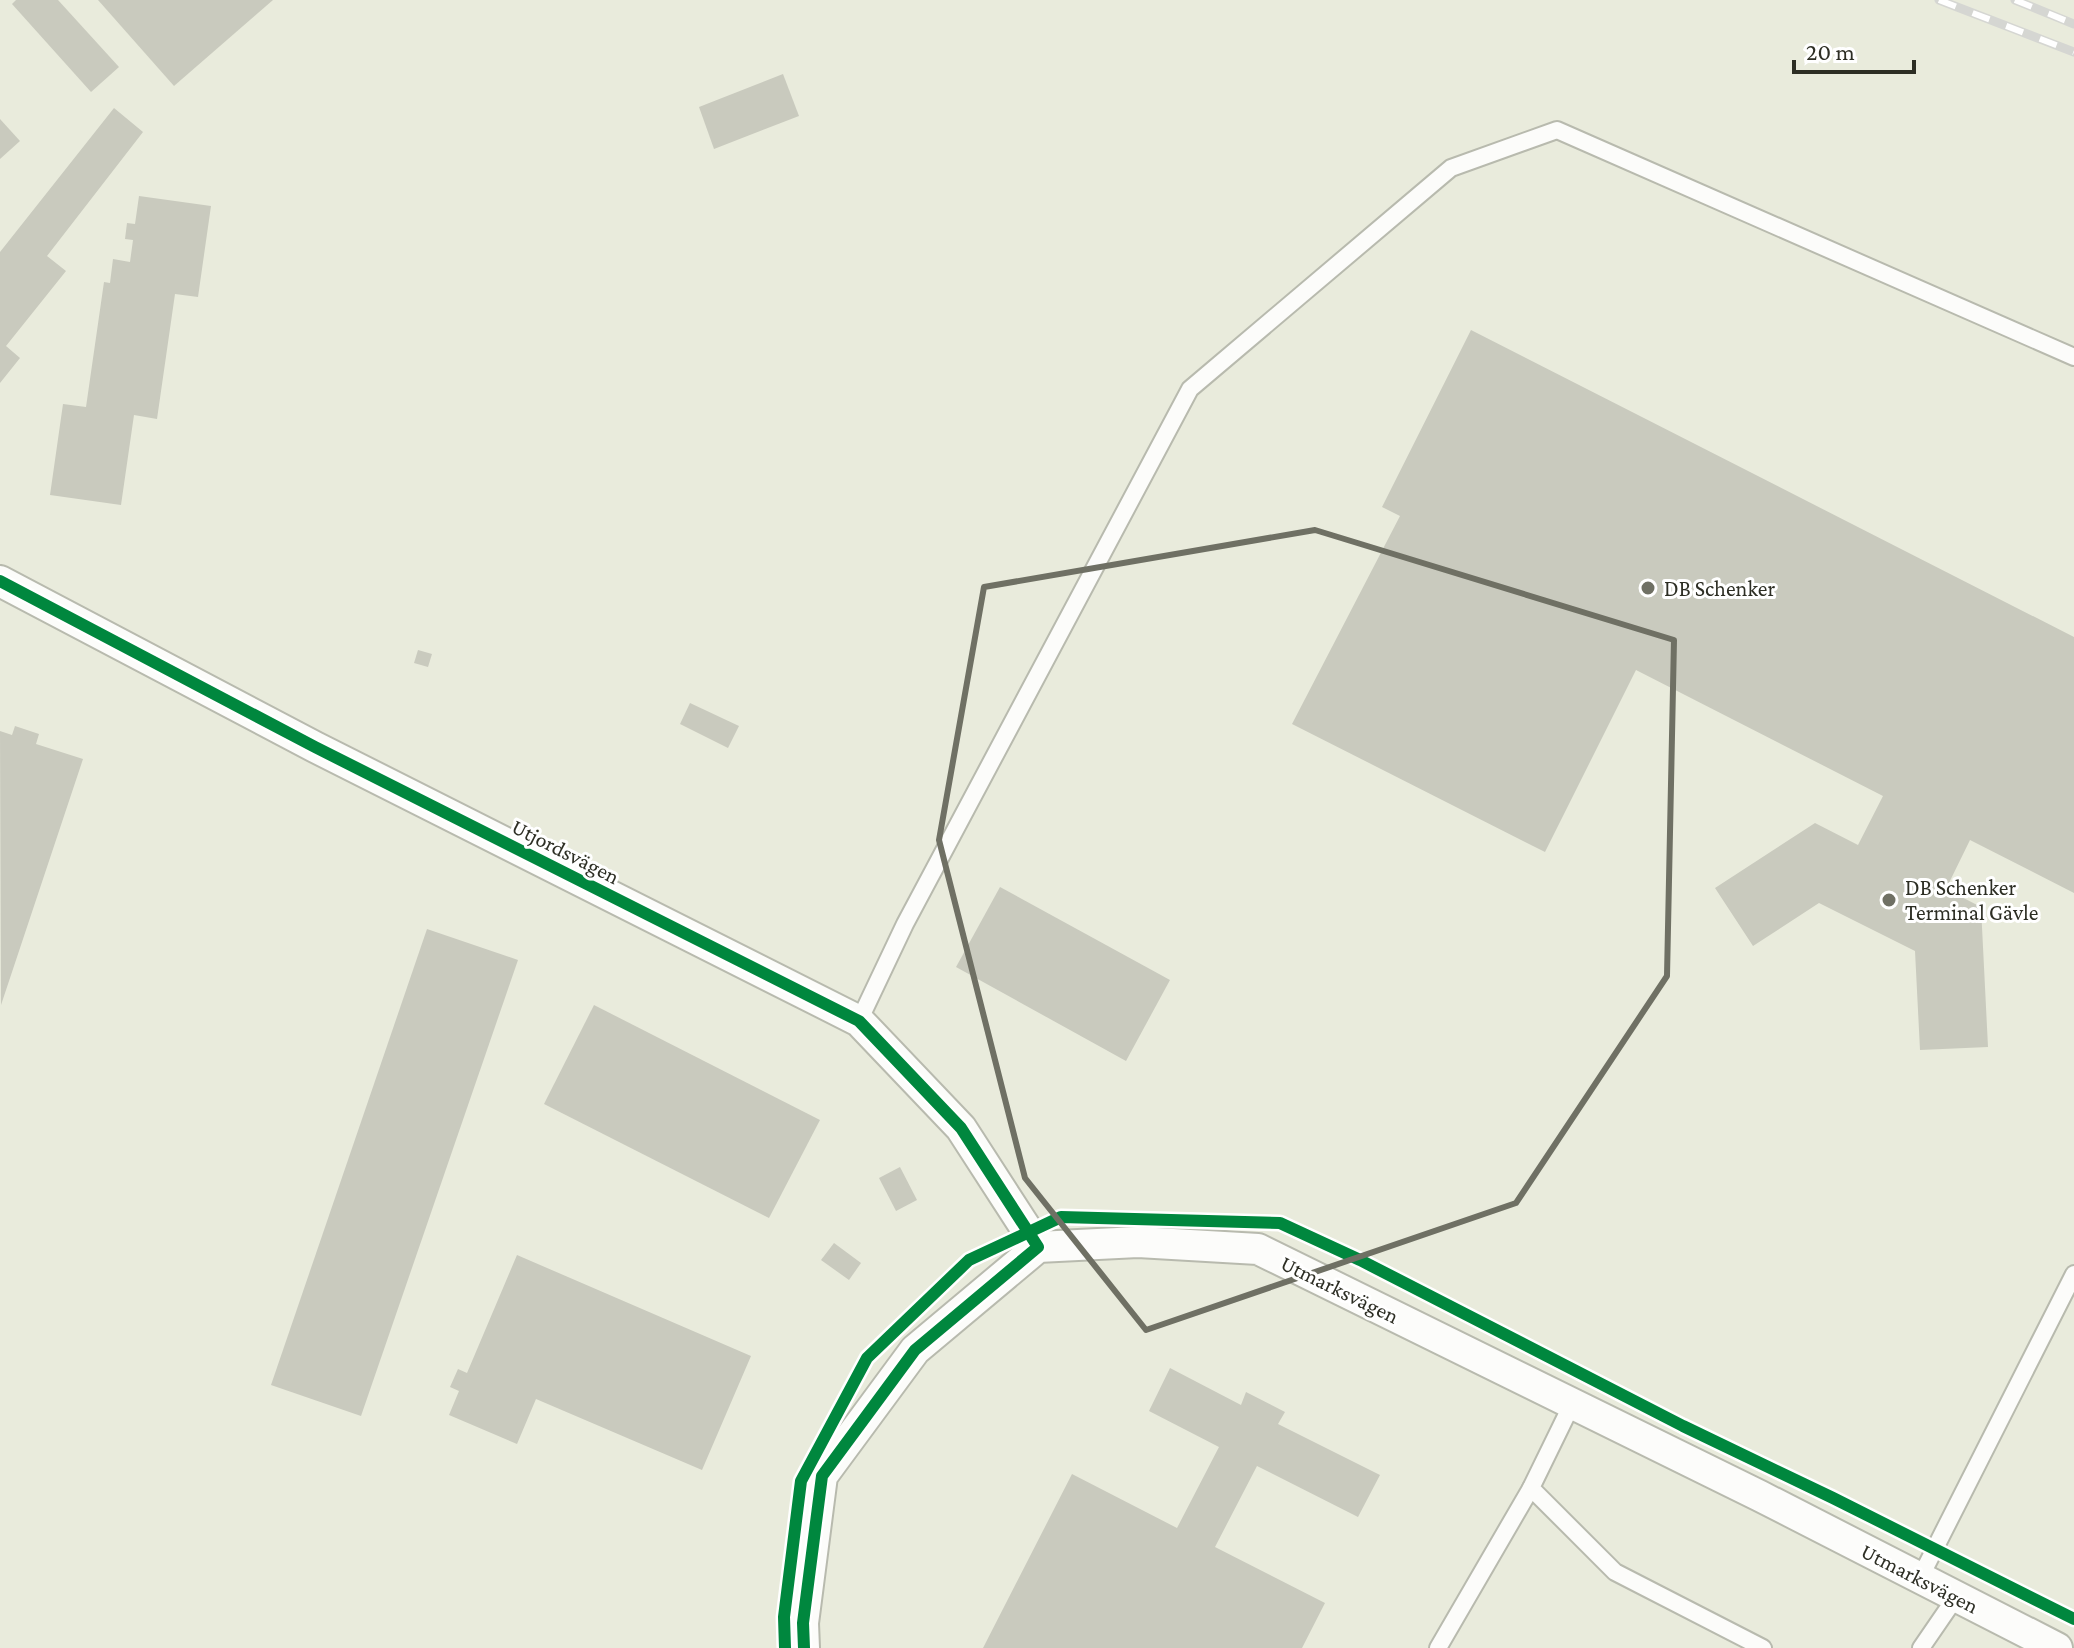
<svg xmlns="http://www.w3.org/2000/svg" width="2074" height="1648" font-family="'Crimson Pro',serif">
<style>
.building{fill:#c9cabe}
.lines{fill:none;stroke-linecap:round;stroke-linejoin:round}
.lane-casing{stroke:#b8baae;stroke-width:20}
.street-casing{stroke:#b8baae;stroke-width:34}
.lane{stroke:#fcfcfa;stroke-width:16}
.street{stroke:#fcfcfa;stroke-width:30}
.rail-casing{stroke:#d5d6d2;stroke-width:9}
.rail{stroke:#fff;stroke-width:6;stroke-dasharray:18;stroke-linecap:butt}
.cycleway-casing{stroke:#fff;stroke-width:17}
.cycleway{stroke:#00873e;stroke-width:12}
.marked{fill:none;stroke:#6f7064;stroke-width:6;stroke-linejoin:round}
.poi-dot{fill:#6f7064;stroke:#fff;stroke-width:3}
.labels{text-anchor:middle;stroke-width:6;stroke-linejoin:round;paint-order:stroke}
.poi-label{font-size:22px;fill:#2d2e24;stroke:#fff;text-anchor:start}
.street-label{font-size:22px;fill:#2d2e24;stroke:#fff}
</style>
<rect width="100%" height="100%" fill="#e9ebdc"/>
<!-- building -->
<g class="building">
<path d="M 16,0 L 58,0 L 119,67 L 91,92 L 12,4 Z"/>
<path d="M 98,0 L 273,0 L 174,86 Z"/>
<path d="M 783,74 L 799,116 L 714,149 L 699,107 Z"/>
<path d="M 114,108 L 143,132 L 47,256 L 66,271 L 6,346 L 20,358 L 0,383 L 0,252 Z"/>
<path d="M 0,119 L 20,141 L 0,159 Z"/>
<path d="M 139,196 L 211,206 L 198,297 L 175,294 L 157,419 L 134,415 L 121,505 L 50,495 L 63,404 L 86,407 L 104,282 L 110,283 L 113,259 L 130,262 L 133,240 L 125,239 L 127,223 L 135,224 Z"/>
<path d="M 1471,330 L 2074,637 L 2074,893 L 1970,840 L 1946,889 L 1981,907 L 1988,1047 L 1920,1050 L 1915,951 L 1819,903 L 1753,946 L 1715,888 L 1815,823 L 1858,845 L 1883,796 L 1636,670 L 1545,852 L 1292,724 L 1400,516 L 1382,507 Z"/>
<path d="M 418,650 L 432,654 L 428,667 L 414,663 Z"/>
<path d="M 690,703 L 739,726 L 728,748 L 680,724 Z"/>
<path d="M 15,726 L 39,734 L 36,744 L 83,759 L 1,1005 L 0,731 L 12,735 Z"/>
<path d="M 1000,887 L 1170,980 L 1126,1061 L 956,967 Z"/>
<path d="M 427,929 L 518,960 L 361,1416 L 271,1385 Z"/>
<path d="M 594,1005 L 820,1120 L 769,1218 L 544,1104 Z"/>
<path d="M 900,1167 L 917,1200 L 896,1211 L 879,1178 Z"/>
<path d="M 834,1243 L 861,1263 L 849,1280 L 821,1260 Z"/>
<path d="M 517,1255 L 751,1356 L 702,1470 L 536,1399 L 517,1444 L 449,1415 L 459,1391 L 450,1387 L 458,1369 L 467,1373 Z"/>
<path d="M 1170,1368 L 1241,1405 L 1246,1392 L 1285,1412 L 1278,1424 L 1380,1475 L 1358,1517 L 1257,1466 L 1215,1547 L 1325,1603 L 1302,1648 L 983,1648 L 1072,1474 L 1177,1528 L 1219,1447 L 1149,1411 Z"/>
</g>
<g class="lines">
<defs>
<g id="lane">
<path d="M 859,1021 L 905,924 L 1190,389 L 1451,168 L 1557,130 L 2074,357"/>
<path d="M 1572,1404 L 1531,1488 L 1615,1572 L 1763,1648"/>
<path d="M 1920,1578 L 2074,1274"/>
<path d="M 1438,1648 L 1531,1488"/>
<path d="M 1921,1648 L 1956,1597"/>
</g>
<g id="street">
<path d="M 0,581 L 315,747 L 859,1021 L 961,1128 L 1038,1247"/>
<path d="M 804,1648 L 803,1623 L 822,1476 L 915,1350 L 1038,1247 L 1138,1242 L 1258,1249 L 1760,1496 L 2057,1648"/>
</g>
</defs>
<!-- lane casing -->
<use href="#lane" class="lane-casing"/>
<!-- street casing -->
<use href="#street" class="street-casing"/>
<!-- lane -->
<use href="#lane" class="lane"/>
<!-- street -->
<use href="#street" class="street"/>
<defs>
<g id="rail">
<path d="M 1939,0 L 2074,52"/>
<path d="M 2015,0 L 2074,24"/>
</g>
</defs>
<!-- rail casing -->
<use href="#rail" class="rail-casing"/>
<!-- rail -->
<use href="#rail" class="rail"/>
<defs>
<g id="cycleway">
<path d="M 0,581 L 315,747 L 859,1021 L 961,1128 L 1038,1247 L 915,1350 L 822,1476 L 803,1623 L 804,1648"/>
<path d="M 785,1648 L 784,1617 L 801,1481 L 867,1358 L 969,1260 L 1061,1217 L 1280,1223 L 1360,1260 L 1683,1426 L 1833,1498 L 2074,1619"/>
</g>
</defs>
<!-- cycleway casing -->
<use href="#cycleway" class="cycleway-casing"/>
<!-- cycleway -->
<use href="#cycleway" class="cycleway"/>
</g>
<!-- marked area -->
<path class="marked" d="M 1315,530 L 1674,640 L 1667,976 L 1516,1203 L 1146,1330 L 1025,1178 L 939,840 L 984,587 Z"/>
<!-- markers -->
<g class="poi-dot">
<circle cx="1648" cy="588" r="8"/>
<circle cx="1889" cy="900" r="8"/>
</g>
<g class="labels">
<!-- poi labels -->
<g class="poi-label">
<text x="1664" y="596">DB Schenker</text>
<text x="1905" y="895">DB Schenker<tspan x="1905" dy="25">Terminal Gävle</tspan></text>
</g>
<!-- street labels -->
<g class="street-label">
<text transform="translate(566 851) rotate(27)" y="8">Utjordsvägen</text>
<text transform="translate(1340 1289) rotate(26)" y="8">Utmarksvägen</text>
<text transform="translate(1920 1578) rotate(27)" y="8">Utmarksvägen</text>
</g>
</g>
<!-- scale -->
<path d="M1794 60v12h120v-12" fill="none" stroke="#2d2e24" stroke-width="4"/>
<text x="1806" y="60" font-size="24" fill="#2d2e24" stroke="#ffffff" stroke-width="6" paint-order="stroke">20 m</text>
</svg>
